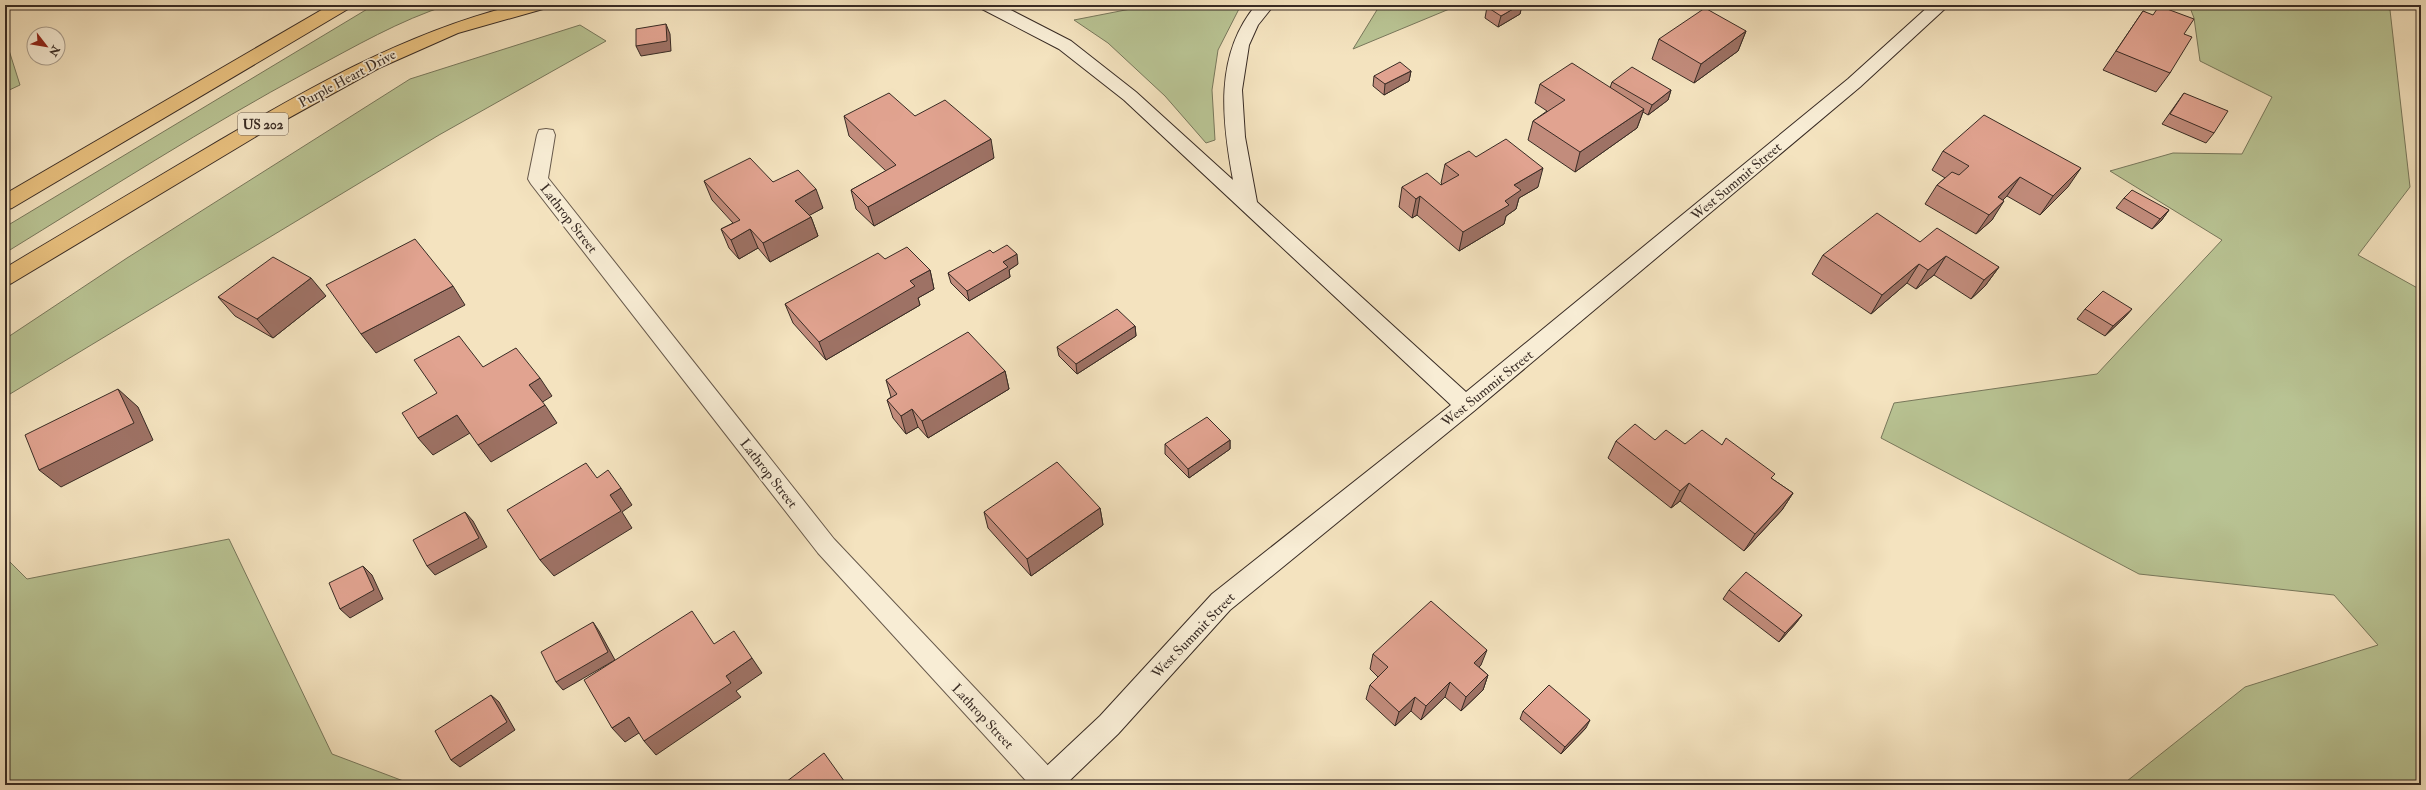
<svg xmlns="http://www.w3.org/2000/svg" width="2426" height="790" font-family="'IM FELL Double Pica',serif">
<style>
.green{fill:#b9c494;stroke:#78785c}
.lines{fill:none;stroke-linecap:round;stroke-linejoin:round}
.street-casing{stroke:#67594b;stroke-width:2}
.secondary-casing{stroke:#382b24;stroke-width:2}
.primary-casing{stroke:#382b24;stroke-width:2}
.street{fill:#f8edd5;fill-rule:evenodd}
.secondary{fill:#f8edd5;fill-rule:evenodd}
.primary{fill:#eac280;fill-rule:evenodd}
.wall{fill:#c28c7c;stroke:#382b24}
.shaded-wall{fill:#9e7265;stroke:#382b24}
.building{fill:#e1a390;stroke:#382b24}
.labels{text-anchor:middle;stroke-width:3.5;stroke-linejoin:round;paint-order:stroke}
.shield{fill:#f8edd5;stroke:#726559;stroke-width:1}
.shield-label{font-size:13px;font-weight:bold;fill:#382b24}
.street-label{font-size:14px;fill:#382b24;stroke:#f8edd5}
</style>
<rect width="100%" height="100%" fill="#f4e3bf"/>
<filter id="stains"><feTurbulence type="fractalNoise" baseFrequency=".005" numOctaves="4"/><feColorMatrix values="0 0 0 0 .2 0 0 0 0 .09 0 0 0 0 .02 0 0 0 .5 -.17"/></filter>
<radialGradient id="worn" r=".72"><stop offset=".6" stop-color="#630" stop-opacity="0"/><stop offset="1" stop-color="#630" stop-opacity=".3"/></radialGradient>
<!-- green -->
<g class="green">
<path d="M 374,5 L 448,5 C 400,20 354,47 309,71 C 205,127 106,191 5,253 L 5,227 Z"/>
<path d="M 1151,5 L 1241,5 L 1218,50 L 1212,90 L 1215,140 L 1206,143 L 1165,96 L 1108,43 L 1074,20 Z"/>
<path d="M 1380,5 L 1459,5 L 1353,49 Z"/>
<path d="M 2189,5 L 2372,5 L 2390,10 L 2410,187 L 2358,255 L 2421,290 L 2421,785 L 2122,785 L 2245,687 L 2378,645 L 2334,595 L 2139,574 L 1881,438 L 1894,403 L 2097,374 L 2222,240 L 2110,171 L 2173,153 L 2242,154 L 2272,97 L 2200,61 L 2194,18 Z"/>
<path d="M 580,25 L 606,41 L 439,135 L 5,397 L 5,339 L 127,258 L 410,79 Z"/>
<path d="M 7,44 L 20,85 L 5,92 L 5,45 Z"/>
<path d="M 229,539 L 332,754 L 414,785 L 5,785 L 5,557 L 27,579 Z"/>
</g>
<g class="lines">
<defs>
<path id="street" d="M 546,129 L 553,130 L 555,135 L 548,178 L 834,539 L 1057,775 L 1060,785 L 1030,785 L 818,553 L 531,184 L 528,179 L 537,135 L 539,130 Z"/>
<path id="secondary" d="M 979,5 L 1001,5 L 1071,41 L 1136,92 L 1233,180 C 1222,120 1214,55 1256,5 L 1274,5 L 1258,25 L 1249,45 L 1242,90 L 1245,137 L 1257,202 L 1466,392 L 1848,79 L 1930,5 L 1949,5 L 1860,87 L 1474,411 L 1230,610 L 1118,734 L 1065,785 L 1033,785 L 1036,776 L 1100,716 L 1212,594 L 1451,405 L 1124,100 L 1059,49 L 982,9 Z"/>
<g id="primary">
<path d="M 330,5 L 351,5 L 348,9 L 12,208 L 5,210 L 5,194 Z"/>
<path d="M 516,5 L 546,5 L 543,9 L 458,33 L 379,68 L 265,131 L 12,283 L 5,286 L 5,268 C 71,228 138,189 205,149 C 304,91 403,33 516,5 Z"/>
</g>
</defs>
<!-- street casing -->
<use href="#street" class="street-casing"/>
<!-- secondary casing -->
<use href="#secondary" class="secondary-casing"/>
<!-- primary casing -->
<use href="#primary" class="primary-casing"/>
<!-- street -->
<use href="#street" class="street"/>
<!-- secondary -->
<use href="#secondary" class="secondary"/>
<!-- primary -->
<use href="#primary" class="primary"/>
</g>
<!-- wall -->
<g class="wall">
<path d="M 1490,5 L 1522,5 L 1520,14 L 1498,27 L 1485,18 L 1487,7 Z"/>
<path d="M 2143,11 L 2184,34 L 2170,73 L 2156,92 L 2103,70 Z"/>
<path d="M 1746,31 L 1738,51 L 1694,83 L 1652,59 L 1659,39 Z"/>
<path d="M 1411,71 L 1409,81 L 1384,95 L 1373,86 L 1374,76 Z"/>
<path d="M 1612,82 L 1671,90 L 1668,100 L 1648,115 L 1643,112 L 1637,128 L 1575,172 L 1528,140 L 1533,121 L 1547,111 L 1535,103 L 1540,84 L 1610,88 Z"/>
<path d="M 2184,93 L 2214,133 L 2206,143 L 2162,124 Z"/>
<path d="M 844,116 L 915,116 L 994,158 L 874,226 L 856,209 L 851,190 L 886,171 L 849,136 Z"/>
<path d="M 1943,151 L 2068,187 L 2040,215 L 2007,196 L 2003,200 L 1992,220 L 1976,234 L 1925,204 L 1937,185 L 1945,178 L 1932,170 Z"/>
<path d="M 1476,157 L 1538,187 L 1519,198 L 1516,209 L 1506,216 L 1504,224 L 1459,251 L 1417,215 L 1412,218 L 1399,207 L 1402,187 L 1441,185 L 1442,184 L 1441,183 L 1445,164 Z"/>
<path d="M 704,181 L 773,182 L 823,208 L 809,215 L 811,217 L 818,236 L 770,262 L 758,248 L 739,259 L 729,248 L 721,229 L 733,223 L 712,200 Z"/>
<path d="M 2124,198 L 2169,210 L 2161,221 L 2152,229 L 2116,208 Z"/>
<path d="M 1920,242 L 1999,267 L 1985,286 L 1971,299 L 1934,275 L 1916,289 L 1907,283 L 1871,314 L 1812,274 L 1823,255 Z"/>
<path d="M 993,253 L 1018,264 L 1009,270 L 1010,277 L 969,301 L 951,283 L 948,273 Z"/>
<path d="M 885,259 L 930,270 L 934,289 L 918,298 L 920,305 L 826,360 L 793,323 L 785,304 Z"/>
<path d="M 326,296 L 273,338 L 235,316 L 218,297 Z"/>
<path d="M 2085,309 L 2132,309 L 2123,319 L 2105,336 L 2077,319 Z"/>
<path d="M 1135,326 L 1136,336 L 1077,374 L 1059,356 L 1057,347 Z"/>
<path d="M 1005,371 L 1009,389 L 928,438 L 918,427 L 906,434 L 893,418 L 887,400 L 891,397 L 886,380 Z"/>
<path d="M 1230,440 L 1230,449 L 1189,478 L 1165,454 L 1165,444 Z"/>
<path d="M 1655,440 L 1685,444 L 1722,445 L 1793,493 L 1782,510 L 1744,551 L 1680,501 L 1671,508 L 1608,458 L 1616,441 Z"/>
<path d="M 1100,508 L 1103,525 L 1031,576 L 988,528 L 984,512 Z"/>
<path d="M 1729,590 L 1802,615 L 1796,623 L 1779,642 L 1723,599 Z"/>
<path d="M 1373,654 L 1481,665 L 1479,667 L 1488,675 L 1483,690 L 1461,711 L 1445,697 L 1421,720 L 1411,711 L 1395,726 L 1366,699 L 1370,685 L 1378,677 L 1370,669 Z"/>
<path d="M 1523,711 L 1586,728 L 1561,754 L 1520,719 Z"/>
</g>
<!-- shaded-wall -->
<g class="shaded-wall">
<path d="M 1520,5 L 1522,5 L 1520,14 L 1498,27 L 1501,16 Z"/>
<path d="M 666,24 L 670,34 L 671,51 L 641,56 L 636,46 Z"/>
<path d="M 1746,31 L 1738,51 L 1694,83 L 1701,64 Z"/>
<path d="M 1411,71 L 1409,81 L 1384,95 L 1385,84 Z"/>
<path d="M 1671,90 L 1668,100 L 1648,115 L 1652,105 Z"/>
<path d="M 1644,109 L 1637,128 L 1575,172 L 1580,152 Z"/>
<path d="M 991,139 L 994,158 L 874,226 L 868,207 Z"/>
<path d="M 1543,168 L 1538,187 L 1519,198 L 1516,209 L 1506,216 L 1504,224 L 1459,251 L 1463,232 L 1505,201 L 1514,185 Z"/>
<path d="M 2081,168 L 2068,187 L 2040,215 L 2053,196 Z"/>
<path d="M 2020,177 L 2007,196 L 1988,215 L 1998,197 Z"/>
<path d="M 816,189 L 823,208 L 801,220 L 795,201 Z"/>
<path d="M 1420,196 L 1417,215 L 1412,218 L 1416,199 Z"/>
<path d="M 2004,201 L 1992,220 L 1976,234 L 1989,215 Z"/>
<path d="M 2169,210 L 2161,221 L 2152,229 L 2160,219 Z"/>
<path d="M 811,217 L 818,236 L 770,262 L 763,243 Z"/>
<path d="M 750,229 L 758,248 L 739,259 L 731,240 Z"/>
<path d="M 1017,254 L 1018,264 L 1009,270 L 1010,277 L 969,301 L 967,291 L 1003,262 Z"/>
<path d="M 1946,256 L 1934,275 L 1916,289 L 1928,270 Z"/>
<path d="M 1919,264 L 1907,283 L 1871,314 L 1882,295 Z"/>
<path d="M 1999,267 L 1985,286 L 1971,299 L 1984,280 Z"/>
<path d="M 930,270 L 934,289 L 918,298 L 920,305 L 826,360 L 819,342 L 910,281 Z"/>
<path d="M 311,278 L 326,296 L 273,338 L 257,319 Z"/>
<path d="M 453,286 L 465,305 L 376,353 L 361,334 Z"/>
<path d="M 2132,309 L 2123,319 L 2105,336 L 2113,326 Z"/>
<path d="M 1135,326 L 1136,336 L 1077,374 L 1076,364 Z"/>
<path d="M 1005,371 L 1009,389 L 928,438 L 922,421 Z"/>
<path d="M 540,378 L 552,396 L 541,403 L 529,385 Z"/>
<path d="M 118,389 L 138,407 L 153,440 L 61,487 L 39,470 Z"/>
<path d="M 545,405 L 557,423 L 491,462 L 478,445 Z"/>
<path d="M 912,409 L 918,427 L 906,434 L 901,416 Z"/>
<path d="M 457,415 L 470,433 L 433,455 L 418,438 Z"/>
<path d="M 1230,440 L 1230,449 L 1189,478 L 1188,469 Z"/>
<path d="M 1689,483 L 1680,501 L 1671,508 L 1680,491 Z"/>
<path d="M 621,488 L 632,505 L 622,512 L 632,528 L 554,576 L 540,560 L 610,495 Z"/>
<path d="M 1793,493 L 1782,510 L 1744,551 L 1755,534 Z"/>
<path d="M 1100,508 L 1103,525 L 1031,576 L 1027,559 Z"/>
<path d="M 465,512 L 473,521 L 487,547 L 435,575 L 427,566 Z"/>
<path d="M 363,566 L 372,575 L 383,599 L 350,618 L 340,609 Z"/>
<path d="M 1802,615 L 1796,623 L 1779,642 L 1785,633 Z"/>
<path d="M 593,622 L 599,631 L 615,660 L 563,690 L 556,682 Z"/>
<path d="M 1487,650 L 1481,665 L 1469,678 L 1474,663 Z"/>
<path d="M 752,658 L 762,673 L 736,691 L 741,697 L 656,755 L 644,741 L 726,676 Z"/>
<path d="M 1488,675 L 1483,690 L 1461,711 L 1466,697 Z"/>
<path d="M 1450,682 L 1445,697 L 1421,720 L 1426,706 Z"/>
<path d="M 491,695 L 499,702 L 515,730 L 460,767 L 451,760 Z"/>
<path d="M 1415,697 L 1411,711 L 1395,726 L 1399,712 Z"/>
<path d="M 629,717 L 642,731 L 625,742 L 612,728 Z"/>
<path d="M 1590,720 L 1586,728 L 1561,754 L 1565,747 Z"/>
</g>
<!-- building -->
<g class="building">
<path d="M 1490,5 L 1520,5 L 1501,16 L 1487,7 Z"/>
<path d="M 2159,6 L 2194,19 L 2184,34 L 2192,37 L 2170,73 L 2116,51 L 2143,11 L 2153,15 Z"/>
<path d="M 1705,8 L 1746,31 L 1701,64 L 1659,39 Z"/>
<path d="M 666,24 L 667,41 L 636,46 L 636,29 Z"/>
<path d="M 1400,62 L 1411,71 L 1385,84 L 1374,76 Z"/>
<path d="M 1572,63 L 1644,109 L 1580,152 L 1533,121 L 1565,100 L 1540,84 Z"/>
<path d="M 1632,67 L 1671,90 L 1652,105 L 1612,82 Z"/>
<path d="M 889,93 L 915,116 L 945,100 L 991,139 L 868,207 L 851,190 L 896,165 L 844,116 Z"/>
<path d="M 2184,93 L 2228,111 L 2214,133 L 2170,114 Z"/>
<path d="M 1984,115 L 2081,168 L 2053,196 L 2020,177 L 1998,197 L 2004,201 L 1989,215 L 1937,185 L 1952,172 L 1959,175 L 1969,166 L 1943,151 Z"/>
<path d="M 1506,139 L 1543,168 L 1514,185 L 1521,190 L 1505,201 L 1509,205 L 1463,232 L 1420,196 L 1416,199 L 1402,187 L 1427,173 L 1441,185 L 1459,175 L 1445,164 L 1469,151 L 1476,157 Z"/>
<path d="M 750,158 L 773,182 L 798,170 L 816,189 L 795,201 L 811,217 L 763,243 L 750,229 L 731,240 L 721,229 L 740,220 L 704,181 Z"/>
<path d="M 2132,190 L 2169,210 L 2160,219 L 2124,198 Z"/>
<path d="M 1877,213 L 1920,242 L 1937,228 L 1999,267 L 1984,280 L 1946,256 L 1928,270 L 1919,264 L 1882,295 L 1823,255 Z"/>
<path d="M 415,239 L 453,286 L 361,334 L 326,285 Z"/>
<path d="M 1007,245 L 1017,254 L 1003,262 L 1008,267 L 967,291 L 948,273 L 990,250 L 993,253 Z"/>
<path d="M 907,247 L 930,270 L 910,281 L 915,286 L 819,342 L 785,304 L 878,253 L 885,259 Z"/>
<path d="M 273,257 L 311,278 L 257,319 L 218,297 Z"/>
<path d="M 2103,291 L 2132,309 L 2113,326 L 2085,309 Z"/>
<path d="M 1117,309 L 1135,326 L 1076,364 L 1057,347 Z"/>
<path d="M 968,332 L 1005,371 L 922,421 L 912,409 L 901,416 L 887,400 L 897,394 L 886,380 Z"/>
<path d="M 459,336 L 483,367 L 516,348 L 540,378 L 529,385 L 545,405 L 478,445 L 457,415 L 418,438 L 402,413 L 437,393 L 414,360 Z"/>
<path d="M 118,389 L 134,423 L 39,470 L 25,435 Z"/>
<path d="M 1207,417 L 1230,440 L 1188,469 L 1165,444 Z"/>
<path d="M 1635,424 L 1655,440 L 1666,430 L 1685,444 L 1702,430 L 1722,445 L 1726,438 L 1775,474 L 1771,478 L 1793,493 L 1755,534 L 1689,483 L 1680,491 L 1616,441 Z"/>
<path d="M 1057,462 L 1100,508 L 1027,559 L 984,512 Z"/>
<path d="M 586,463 L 597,478 L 608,470 L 621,488 L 610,495 L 621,511 L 540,560 L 507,510 Z"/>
<path d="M 465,512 L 479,538 L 427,566 L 413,540 Z"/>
<path d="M 363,566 L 374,590 L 340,609 L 329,583 Z"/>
<path d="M 1746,572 L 1802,615 L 1785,633 L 1729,590 Z"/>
<path d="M 1431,601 L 1487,650 L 1474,663 L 1488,675 L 1466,697 L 1450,682 L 1426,706 L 1415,697 L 1399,712 L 1370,685 L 1388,667 L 1373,654 Z"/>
<path d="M 692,611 L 714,644 L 734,631 L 752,658 L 726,676 L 731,683 L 644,741 L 629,717 L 612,728 L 584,680 Z"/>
<path d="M 593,622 L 608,652 L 556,682 L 541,652 Z"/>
<path d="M 1549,685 L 1590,720 L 1565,747 L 1523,711 Z"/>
<path d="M 491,695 L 507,722 L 451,760 L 435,731 Z"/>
<path d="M 824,753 L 847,785 L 782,785 Z"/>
</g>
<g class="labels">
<!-- shield labels -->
<rect class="shield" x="238" y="113" width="50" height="22" rx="3"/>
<g class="shield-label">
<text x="263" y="129">US 202</text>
</g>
<!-- street labels -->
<g class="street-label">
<text transform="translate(347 78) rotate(-28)" y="5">Purple Heart Drive</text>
<text transform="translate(1736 181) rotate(-40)" y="5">West Summit Street</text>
<text transform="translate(569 218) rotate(52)" y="5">Lathrop Street</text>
<text transform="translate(1487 388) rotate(-39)" y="5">West Summit Street</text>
<text transform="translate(769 473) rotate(52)" y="5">Lathrop Street</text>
<text transform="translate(1193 635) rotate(-46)" y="5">West Summit Street</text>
<text transform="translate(983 716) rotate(47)" y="5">Lathrop Street</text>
</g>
</g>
<!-- margin -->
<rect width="2426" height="790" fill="none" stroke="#f4e3bf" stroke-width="20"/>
<rect x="6" y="6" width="2414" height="778" fill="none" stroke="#382b24" stroke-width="2"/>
<rect x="10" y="10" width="2406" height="770" fill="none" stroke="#382b24"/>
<!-- north arrow -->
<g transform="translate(46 46) rotate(121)"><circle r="19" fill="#f8edd5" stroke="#ab9f8e"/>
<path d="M0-3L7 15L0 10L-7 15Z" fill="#8f2418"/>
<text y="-6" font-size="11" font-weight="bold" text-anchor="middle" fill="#382b24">N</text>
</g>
<rect width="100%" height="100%" filter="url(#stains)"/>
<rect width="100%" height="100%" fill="url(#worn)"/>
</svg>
